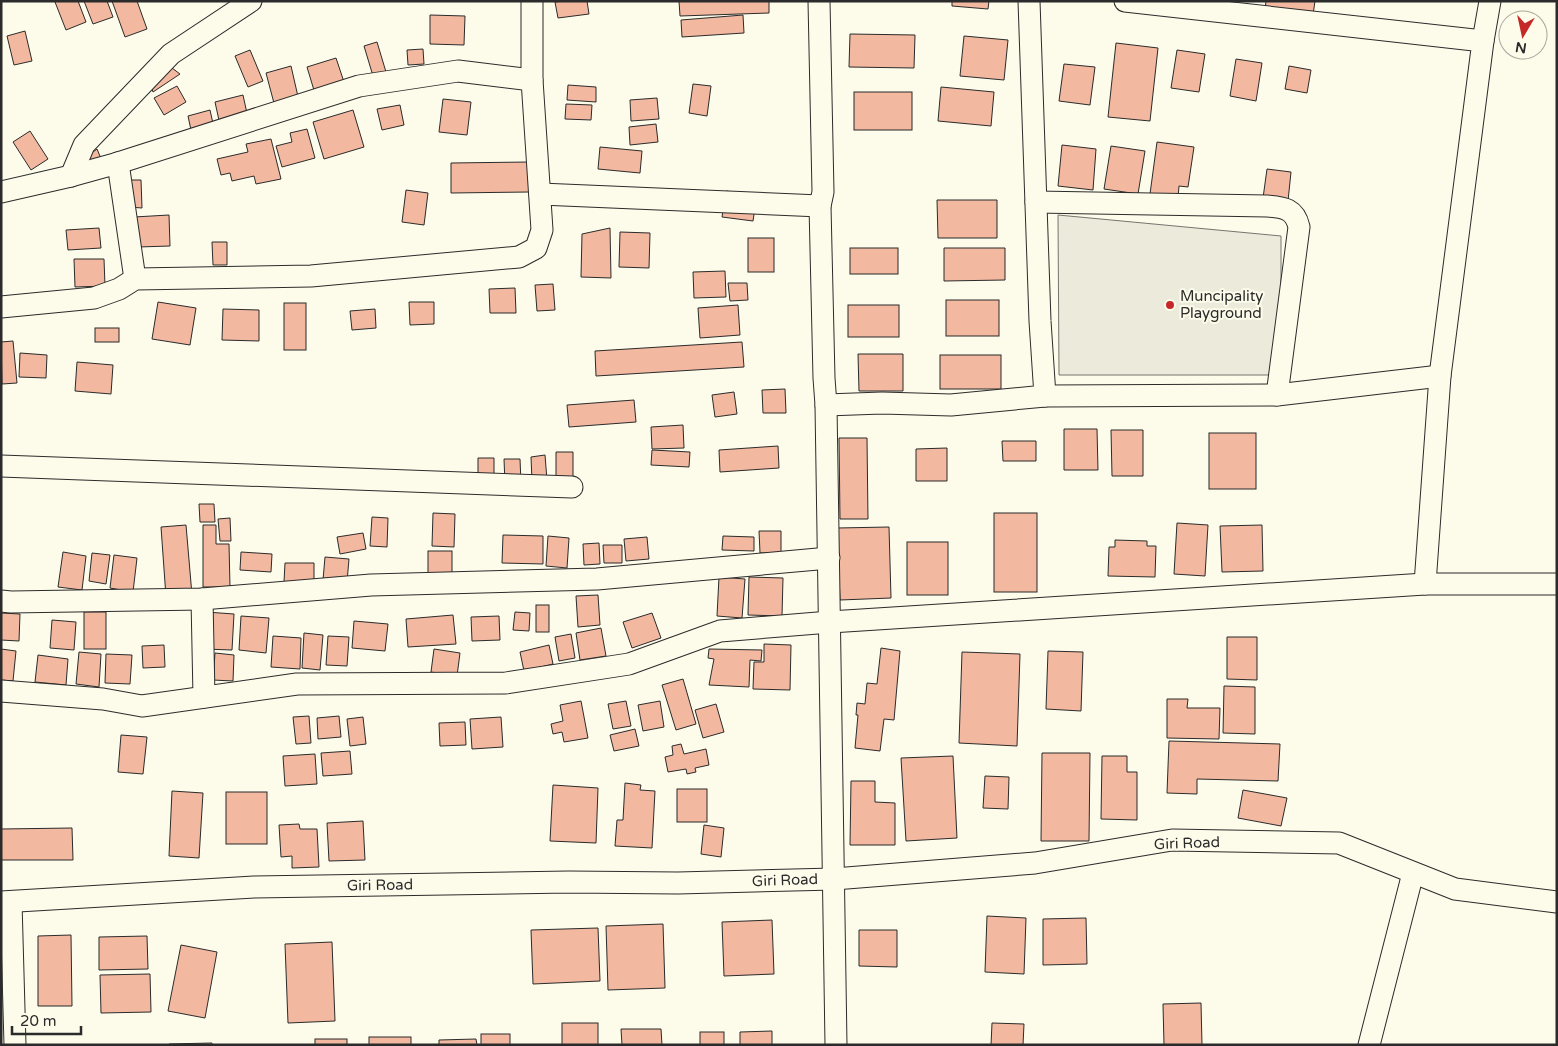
<svg xmlns="http://www.w3.org/2000/svg" width="1558" height="1046" font-family="'Varela Round',sans-serif">
<style>
.green{fill:#ecebdb;stroke:#74746e}
.building{fill:#f2b8a0;stroke:#2b2b2b}
.lines{fill:none;stroke-linecap:round;stroke-linejoin:round}
.street-casing{stroke:#2b2b2b;stroke-width:23}
.street{stroke:#fdfbea;stroke-width:21}
.poi-dot{fill:#c62828;stroke:#fdfbea;stroke-width:2}
.labels{text-anchor:middle;stroke-width:4;stroke-linejoin:round;paint-order:stroke}
.poi-label{font-size:15px;fill:#2b2b2b;stroke:#fdfbea;text-anchor:start}
.street-label{font-size:15px;fill:#2b2b2b;stroke:#fdfbea}
</style>
<rect width="100%" height="100%" fill="#fdfbea"/>
<!-- green -->
<path class="green" d="M 1058,215 L 1281,236 L 1281,375 L 1059,375 Z"/>
<!-- building -->
<g class="building">
<path d="M 57,1 L 78,1 L 86,22 L 66,30 L 55,2 Z"/>
<path d="M 84,1 L 107,1 L 113,17 L 93,24 Z"/>
<path d="M 112,1 L 137,1 L 147,29 L 125,37 Z"/>
<path d="M 563,1 L 587,1 L 589,14 L 558,18 L 555,2 Z"/>
<path d="M 679,1 L 769,1 L 769,13 L 680,16 Z"/>
<path d="M 952,1 L 989,1 L 988,9 L 952,6 Z"/>
<path d="M 1266,1 L 1315,1 L 1313,15 L 1265,10 Z"/>
<path d="M 430,15 L 465,16 L 464,45 L 430,44 Z"/>
<path d="M 743,15 L 744,33 L 682,37 L 681,20 Z"/>
<path d="M 25,31 L 32,61 L 14,65 L 7,36 Z"/>
<path d="M 850,34 L 915,35 L 914,68 L 849,67 Z"/>
<path d="M 964,36 L 1008,40 L 1004,80 L 960,76 Z"/>
<path d="M 377,42 L 386,72 L 373,76 L 364,46 Z"/>
<path d="M 1116,43 L 1158,48 L 1150,121 L 1108,117 Z"/>
<path d="M 423,49 L 424,64 L 408,65 L 407,50 Z"/>
<path d="M 250,50 L 263,81 L 248,87 L 235,56 Z"/>
<path d="M 1177,50 L 1205,54 L 1199,92 L 1171,88 Z"/>
<path d="M 336,58 L 346,88 L 316,97 L 307,67 Z"/>
<path d="M 1236,59 L 1262,63 L 1256,101 L 1230,96 Z"/>
<path d="M 1064,64 L 1095,67 L 1090,105 L 1059,101 Z"/>
<path d="M 291,66 L 299,101 L 275,107 L 266,73 Z"/>
<path d="M 1289,66 L 1311,70 L 1307,93 L 1285,89 Z"/>
<path d="M 172,68 L 180,74 L 153,92 L 151,86 Z"/>
<path d="M 693,84 L 711,86 L 707,116 L 689,113 Z"/>
<path d="M 568,85 L 596,87 L 596,102 L 567,100 Z"/>
<path d="M 177,86 L 186,102 L 164,115 L 154,98 Z"/>
<path d="M 941,87 L 994,92 L 991,126 L 938,121 Z"/>
<rect x="854" y="92" width="58" height="38"/>
<path d="M 243,95 L 248,118 L 220,125 L 215,102 Z"/>
<path d="M 657,98 L 659,119 L 631,121 L 630,100 Z"/>
<path d="M 443,99 L 471,102 L 467,135 L 439,132 Z"/>
<path d="M 566,104 L 592,105 L 591,120 L 565,119 Z"/>
<path d="M 400,105 L 404,125 L 382,130 L 377,109 Z"/>
<path d="M 210,110 L 214,128 L 192,135 L 188,116 Z"/>
<path d="M 353,110 L 364,147 L 324,159 L 313,122 Z"/>
<path d="M 656,124 L 658,142 L 630,145 L 629,127 Z"/>
<path d="M 307,129 L 315,158 L 282,167 L 276,146 L 292,142 L 290,133 Z"/>
<path d="M 30,131 L 48,159 L 31,170 L 13,142 Z"/>
<path d="M 271,139 L 281,179 L 256,184 L 254,176 L 232,181 L 230,173 L 221,175 L 217,159 L 248,152 L 246,144 Z"/>
<path d="M 1157,142 L 1194,147 L 1188,187 L 1179,186 L 1178,198 L 1150,194 Z"/>
<path d="M 1062,145 L 1096,149 L 1093,190 L 1058,186 Z"/>
<path d="M 1111,146 L 1145,151 L 1138,194 L 1104,189 Z"/>
<path d="M 600,147 L 642,151 L 640,173 L 598,169 Z"/>
<path d="M 97,149 L 102,161 L 81,161 Z"/>
<path d="M 529,162 L 529,192 L 451,193 L 451,163 Z"/>
<path d="M 1267,169 L 1291,172 L 1288,201 L 1263,198 Z"/>
<path d="M 127,180 L 141,180 L 142,208 L 129,207 Z"/>
<path d="M 406,190 L 428,193 L 424,225 L 402,222 Z"/>
<path d="M 726,191 L 757,195 L 753,221 L 722,217 Z"/>
<path d="M 937,200 L 997,200 L 997,238 L 938,238 Z"/>
<path d="M 169,215 L 170,246 L 138,247 L 134,217 Z"/>
<path d="M 99,228 L 101,248 L 68,250 L 66,230 Z"/>
<path d="M 610,228 L 611,278 L 581,277 L 582,234 Z"/>
<path d="M 620,232 L 650,233 L 649,268 L 619,267 Z"/>
<rect x="748" y="238" width="26" height="34"/>
<path d="M 212,242 L 227,242 L 227,265 L 213,265 Z"/>
<rect x="850" y="248" width="48" height="26"/>
<path d="M 944,248 L 1005,248 L 1005,280 L 944,281 Z"/>
<path d="M 74,259 L 104,259 L 105,286 L 75,287 Z"/>
<path d="M 725,271 L 726,297 L 694,298 L 693,272 Z"/>
<path d="M 728,283 L 747,283 L 748,300 L 730,301 Z"/>
<path d="M 553,284 L 555,310 L 537,311 L 535,285 Z"/>
<path d="M 515,288 L 516,313 L 490,313 L 489,289 Z"/>
<rect x="946" y="300" width="53" height="36"/>
<path d="M 158,302 L 196,308 L 190,345 L 152,339 Z"/>
<path d="M 409,302 L 434,302 L 434,324 L 410,325 Z"/>
<rect x="284" y="303" width="22" height="47"/>
<path d="M 738,305 L 740,335 L 700,338 L 698,308 Z"/>
<rect x="848" y="305" width="51" height="32"/>
<path d="M 223,309 L 259,310 L 259,341 L 222,340 Z"/>
<path d="M 375,309 L 376,328 L 352,330 L 350,311 Z"/>
<rect x="95" y="328" width="24" height="14"/>
<path d="M 13,341 L 17,383 L 2,384 L 1,342 Z"/>
<path d="M 742,342 L 744,367 L 596,376 L 595,351 Z"/>
<path d="M 20,353 L 47,355 L 46,378 L 19,377 Z"/>
<path d="M 858,354 L 903,354 L 903,391 L 859,391 Z"/>
<rect x="940" y="355" width="61" height="34"/>
<path d="M 77,362 L 113,365 L 111,394 L 75,391 Z"/>
<path d="M 785,389 L 786,413 L 763,413 L 762,390 Z"/>
<path d="M 734,392 L 737,414 L 715,417 L 712,395 Z"/>
<path d="M 634,400 L 636,422 L 569,427 L 567,405 Z"/>
<path d="M 683,425 L 684,448 L 652,449 L 651,427 Z"/>
<path d="M 1064,429 L 1097,429 L 1098,470 L 1064,470 Z"/>
<path d="M 1111,430 L 1143,430 L 1143,476 L 1112,476 Z"/>
<rect x="1209" y="433" width="47" height="56"/>
<path d="M 839,438 L 867,438 L 868,519 L 840,519 Z"/>
<path d="M 1002,441 L 1036,441 L 1036,461 L 1003,461 Z"/>
<path d="M 778,446 L 779,468 L 720,472 L 719,450 Z"/>
<path d="M 947,448 L 947,481 L 916,481 L 916,449 Z"/>
<path d="M 652,450 L 690,452 L 689,467 L 651,465 Z"/>
<path d="M 556,452 L 573,452 L 573,485 L 556,486 Z"/>
<path d="M 545,455 L 547,480 L 532,481 L 531,457 Z"/>
<path d="M 478,458 L 494,458 L 494,487 L 478,486 Z"/>
<path d="M 504,459 L 520,459 L 521,483 L 505,484 Z"/>
<path d="M 199,504 L 214,504 L 215,522 L 200,522 Z"/>
<path d="M 433,513 L 455,514 L 454,547 L 432,546 Z"/>
<rect x="994" y="513" width="43" height="79"/>
<path d="M 372,517 L 388,518 L 387,547 L 370,546 Z"/>
<path d="M 230,518 L 231,541 L 220,541 L 218,519 Z"/>
<path d="M 1177,523 L 1208,525 L 1205,576 L 1174,574 Z"/>
<path d="M 186,525 L 192,595 L 166,597 L 161,527 Z"/>
<path d="M 203,525 L 216,525 L 216,544 L 229,544 L 230,587 L 203,587 Z"/>
<path d="M 1262,525 L 1263,571 L 1222,572 L 1220,526 Z"/>
<path d="M 889,527 L 891,598 L 840,600 L 837,528 Z"/>
<path d="M 759,531 L 781,531 L 781,553 L 760,553 Z"/>
<path d="M 363,533 L 366,549 L 340,554 L 337,537 Z"/>
<path d="M 503,535 L 543,536 L 543,564 L 502,563 Z"/>
<path d="M 548,536 L 569,538 L 567,568 L 546,566 Z"/>
<path d="M 723,536 L 754,537 L 754,551 L 722,550 Z"/>
<path d="M 647,537 L 649,559 L 626,561 L 624,539 Z"/>
<path d="M 1115,540 L 1147,541 L 1147,546 L 1156,546 L 1155,577 L 1108,576 L 1109,547 L 1115,547 Z"/>
<rect x="907" y="542" width="41" height="53"/>
<path d="M 599,543 L 600,564 L 584,565 L 583,544 Z"/>
<path d="M 603,545 L 622,545 L 622,563 L 604,563 Z"/>
<rect x="428" y="551" width="24" height="22"/>
<path d="M 63,552 L 86,556 L 82,590 L 58,587 Z"/>
<path d="M 241,552 L 272,554 L 271,572 L 240,570 Z"/>
<path d="M 92,553 L 110,555 L 106,584 L 89,581 Z"/>
<path d="M 114,555 L 137,558 L 133,592 L 110,588 Z"/>
<path d="M 325,557 L 349,559 L 347,582 L 323,580 Z"/>
<path d="M 285,563 L 314,563 L 314,583 L 284,582 Z"/>
<path d="M 719,577 L 745,579 L 742,618 L 717,616 Z"/>
<path d="M 749,577 L 783,578 L 782,616 L 748,615 Z"/>
<path d="M 598,595 L 600,625 L 578,627 L 576,596 Z"/>
<rect x="536" y="605" width="13" height="27"/>
<rect x="84" y="612" width="22" height="37"/>
<path d="M 206,612 L 234,614 L 232,650 L 204,649 Z"/>
<path d="M 515,612 L 530,613 L 529,631 L 513,630 Z"/>
<path d="M 1,613 L 20,614 L 19,641 L 1,640 Z"/>
<path d="M 652,613 L 661,638 L 632,648 L 623,622 Z"/>
<path d="M 453,615 L 456,644 L 408,647 L 406,619 Z"/>
<path d="M 241,616 L 269,618 L 266,653 L 239,650 Z"/>
<path d="M 499,616 L 500,640 L 472,641 L 471,617 Z"/>
<path d="M 52,620 L 76,622 L 74,650 L 50,648 Z"/>
<path d="M 354,621 L 388,624 L 385,651 L 352,648 Z"/>
<path d="M 601,628 L 606,656 L 580,660 L 576,633 Z"/>
<path d="M 304,633 L 323,635 L 320,670 L 302,668 Z"/>
<path d="M 571,634 L 575,658 L 559,661 L 555,637 Z"/>
<path d="M 273,636 L 301,638 L 300,669 L 271,667 Z"/>
<path d="M 328,636 L 349,637 L 347,666 L 326,665 Z"/>
<path d="M 1227,637 L 1257,637 L 1257,680 L 1227,679 Z"/>
<path d="M 764,644 L 791,645 L 790,690 L 753,689 L 754,662 L 764,662 Z"/>
<path d="M 164,645 L 165,667 L 143,668 L 142,646 Z"/>
<path d="M 549,645 L 553,664 L 524,671 L 520,652 Z"/>
<path d="M 881,648 L 900,651 L 894,720 L 884,719 L 880,751 L 855,748 L 858,715 L 856,715 L 857,703 L 865,704 L 867,683 L 877,684 Z"/>
<path d="M 1,649 L 16,651 L 13,681 L 1,680 Z"/>
<path d="M 434,649 L 460,653 L 457,676 L 431,672 Z"/>
<path d="M 709,649 L 762,650 L 761,661 L 750,660 L 749,687 L 709,685 L 714,659 L 708,658 Z"/>
<path d="M 1048,651 L 1083,652 L 1081,711 L 1046,709 Z"/>
<path d="M 79,652 L 101,654 L 99,687 L 76,684 Z"/>
<path d="M 962,652 L 1020,654 L 1017,746 L 959,743 Z"/>
<path d="M 215,653 L 234,655 L 233,681 L 213,680 Z"/>
<path d="M 106,654 L 132,655 L 130,684 L 105,683 Z"/>
<path d="M 38,655 L 68,659 L 66,685 L 35,682 Z"/>
<path d="M 683,679 L 696,724 L 676,730 L 662,685 Z"/>
<path d="M 1224,686 L 1255,687 L 1255,734 L 1223,733 Z"/>
<path d="M 1167,699 L 1188,699 L 1187,708 L 1220,708 L 1219,739 L 1167,738 Z"/>
<path d="M 581,701 L 588,738 L 564,742 L 562,732 L 553,734 L 551,724 L 563,721 L 560,705 Z"/>
<path d="M 626,701 L 631,726 L 613,729 L 608,704 Z"/>
<path d="M 660,701 L 664,727 L 643,731 L 638,705 Z"/>
<path d="M 716,704 L 724,732 L 703,738 L 695,710 Z"/>
<path d="M 309,716 L 311,743 L 296,744 L 293,717 Z"/>
<path d="M 339,716 L 341,737 L 318,739 L 317,718 Z"/>
<path d="M 363,717 L 366,744 L 350,746 L 347,719 Z"/>
<path d="M 501,717 L 503,747 L 472,749 L 470,719 Z"/>
<path d="M 465,722 L 466,745 L 440,746 L 439,723 Z"/>
<path d="M 635,729 L 639,746 L 614,751 L 610,735 Z"/>
<path d="M 121,735 L 147,737 L 143,774 L 118,772 Z"/>
<path d="M 1169,741 L 1280,744 L 1278,781 L 1197,779 L 1197,794 L 1167,793 Z"/>
<path d="M 681,744 L 684,754 L 706,749 L 709,765 L 695,768 L 696,772 L 687,774 L 686,769 L 668,772 L 665,757 L 673,755 L 672,746 Z"/>
<path d="M 350,751 L 352,774 L 323,776 L 321,753 Z"/>
<path d="M 1042,753 L 1090,753 L 1089,841 L 1041,841 Z"/>
<path d="M 315,754 L 317,784 L 285,786 L 283,756 Z"/>
<path d="M 953,756 L 957,838 L 906,841 L 901,758 Z"/>
<path d="M 1102,756 L 1127,756 L 1127,772 L 1137,772 L 1137,820 L 1101,819 Z"/>
<path d="M 985,776 L 1009,777 L 1008,809 L 983,808 Z"/>
<path d="M 851,781 L 875,781 L 875,802 L 895,803 L 895,845 L 850,845 Z"/>
<path d="M 625,783 L 641,785 L 640,790 L 655,791 L 652,848 L 615,846 L 617,820 L 623,820 Z"/>
<path d="M 553,785 L 598,788 L 596,843 L 550,841 Z"/>
<rect x="677" y="789" width="30" height="33"/>
<path d="M 1243,790 L 1287,798 L 1281,826 L 1238,818 Z"/>
<path d="M 172,791 L 203,793 L 199,858 L 169,856 Z"/>
<rect x="226" y="792" width="41" height="52"/>
<path d="M 363,821 L 365,860 L 329,861 L 327,823 Z"/>
<path d="M 299,824 L 300,829 L 317,829 L 319,867 L 292,868 L 292,856 L 281,857 L 279,825 Z"/>
<path d="M 704,825 L 724,828 L 721,857 L 701,854 Z"/>
<path d="M 72,828 L 73,860 L 1,860 L 1,829 Z"/>
<path d="M 987,916 L 1026,918 L 1024,974 L 985,972 Z"/>
<path d="M 1086,918 L 1087,964 L 1043,965 L 1043,919 Z"/>
<path d="M 772,920 L 774,974 L 724,976 L 722,922 Z"/>
<path d="M 663,924 L 665,988 L 608,990 L 606,926 Z"/>
<path d="M 598,928 L 600,981 L 533,984 L 531,930 Z"/>
<path d="M 859,930 L 897,930 L 897,967 L 859,966 Z"/>
<path d="M 71,935 L 72,1006 L 38,1006 L 38,936 Z"/>
<path d="M 147,936 L 148,969 L 99,970 L 99,937 Z"/>
<path d="M 332,942 L 335,1021 L 288,1023 L 285,944 Z"/>
<path d="M 181,945 L 217,952 L 205,1018 L 168,1011 Z"/>
<path d="M 150,974 L 151,1012 L 101,1013 L 100,975 Z"/>
<path d="M 1201,1003 L 1202,1045 L 1164,1045 L 1163,1004 Z"/>
<rect x="562" y="1023" width="36" height="22"/>
<path d="M 992,1023 L 1024,1024 L 1023,1045 L 991,1045 Z"/>
<path d="M 621,1029 L 661,1029 L 662,1045 L 622,1045 Z"/>
<path d="M 772,1031 L 772,1045 L 740,1045 L 740,1032 Z"/>
<rect x="700" y="1032" width="24" height="13"/>
<rect x="481" y="1034" width="29" height="11"/>
<rect x="369" y="1037" width="42" height="8"/>
<rect x="315" y="1039" width="32" height="6"/>
<path d="M 476,1039 L 477,1045 L 439,1045 L 439,1040 Z"/>
<path d="M 212,1043 L 212,1045 L 169,1045 L 169,1044 Z"/>
</g>
<g class="lines">
<defs>
<g id="street">
<path d="M 532,1 L 532,80"/>
<path d="M 819,1 L 823,192 L 820,206 L 824,378 L 826,405 L 836,1045"/>
<path d="M 1125,1 L 1483,41 L 1440,376 L 1425,584"/>
<path d="M 1483,41 L 1490,1"/>
<path d="M 118,163 L 135,279"/>
<path d="M 71,176 L 84,145 L 171,54 L 251,1"/>
<path d="M 1,192 L 71,176 L 118,163 L 359,86 L 458,71 L 532,80 L 542,230 L 536,248 L 519,257 L 311,276 L 135,279 L 119,289 L 94,298 L 1,307"/>
<path d="M 540,194 L 820,206"/>
<path d="M 1036,202 L 1267,206 C 1284,207 1295,209 1299,227 L 1277,395"/>
<path d="M 1045,396 L 1277,395 L 1440,376"/>
<path d="M 826,405 L 882,403 L 951,405 L 1045,396 L 1040,321 L 1029,1"/>
<path d="M 1,466 L 572,487"/>
<path d="M 202,599 L 204,697"/>
<path d="M 1,601 L 11,602 L 202,599 L 371,585 L 597,579 L 829,558"/>
<path d="M 1,691 L 103,699 L 142,706 L 297,684 L 506,683 L 629,664 L 720,631 L 830,622 L 1425,584 L 1557,584"/>
<path d="M 1,902 L 254,887 L 569,882 L 678,883 L 834,879 L 1035,863 L 1172,840 L 1339,843 L 1455,889 L 1557,902"/>
<path d="M 11,902 L 15,1045"/>
<path d="M 1369,1045 L 1413,873"/>
</g>
</defs>
<!-- street casing -->
<use href="#street" class="street-casing"/>
<!-- street -->
<use href="#street" class="street"/>
</g>
<!-- markers -->
<circle class="poi-dot" cx="1170" cy="305" r="5"/>
<g class="labels">
<!-- poi labels -->
<g class="poi-label">
<text x="1180" y="301">Muncipality<tspan x="1180" dy="17">Playground</tspan></text>
</g>
<!-- street labels -->
<g class="street-label">
<text transform="translate(1187 843) rotate(-2)" y="5">Giri Road</text>
<text transform="translate(785 880) rotate(-2)" y="5">Giri Road</text>
<text transform="translate(380 885) rotate(-1)" y="5">Giri Road</text>
</g>
</g>
<!-- border -->
<rect width="1558" height="1046" fill="none" stroke="#2b2b2b" stroke-width="5"/>
<!-- north arrow -->
<g transform="translate(1523 35) rotate(189)"><circle r="24" fill="#fdfbea" stroke="#a9a89e"/>
<path d="M0-4L9 19L0 12L-9 19Z" fill="#c62828"/>
<text y="-8" font-size="14" font-weight="bold" text-anchor="middle" fill="#2b2b2b">N</text>
</g>
<!-- scale -->
<path d="M12 1026v8h69v-8" fill="none" stroke="#2b2b2b" stroke-width="2.5"/>
<text x="20" y="1026" font-size="15" fill="#2b2b2b" stroke="#fdfbea" stroke-width="4" paint-order="stroke">20 m</text>
</svg>
